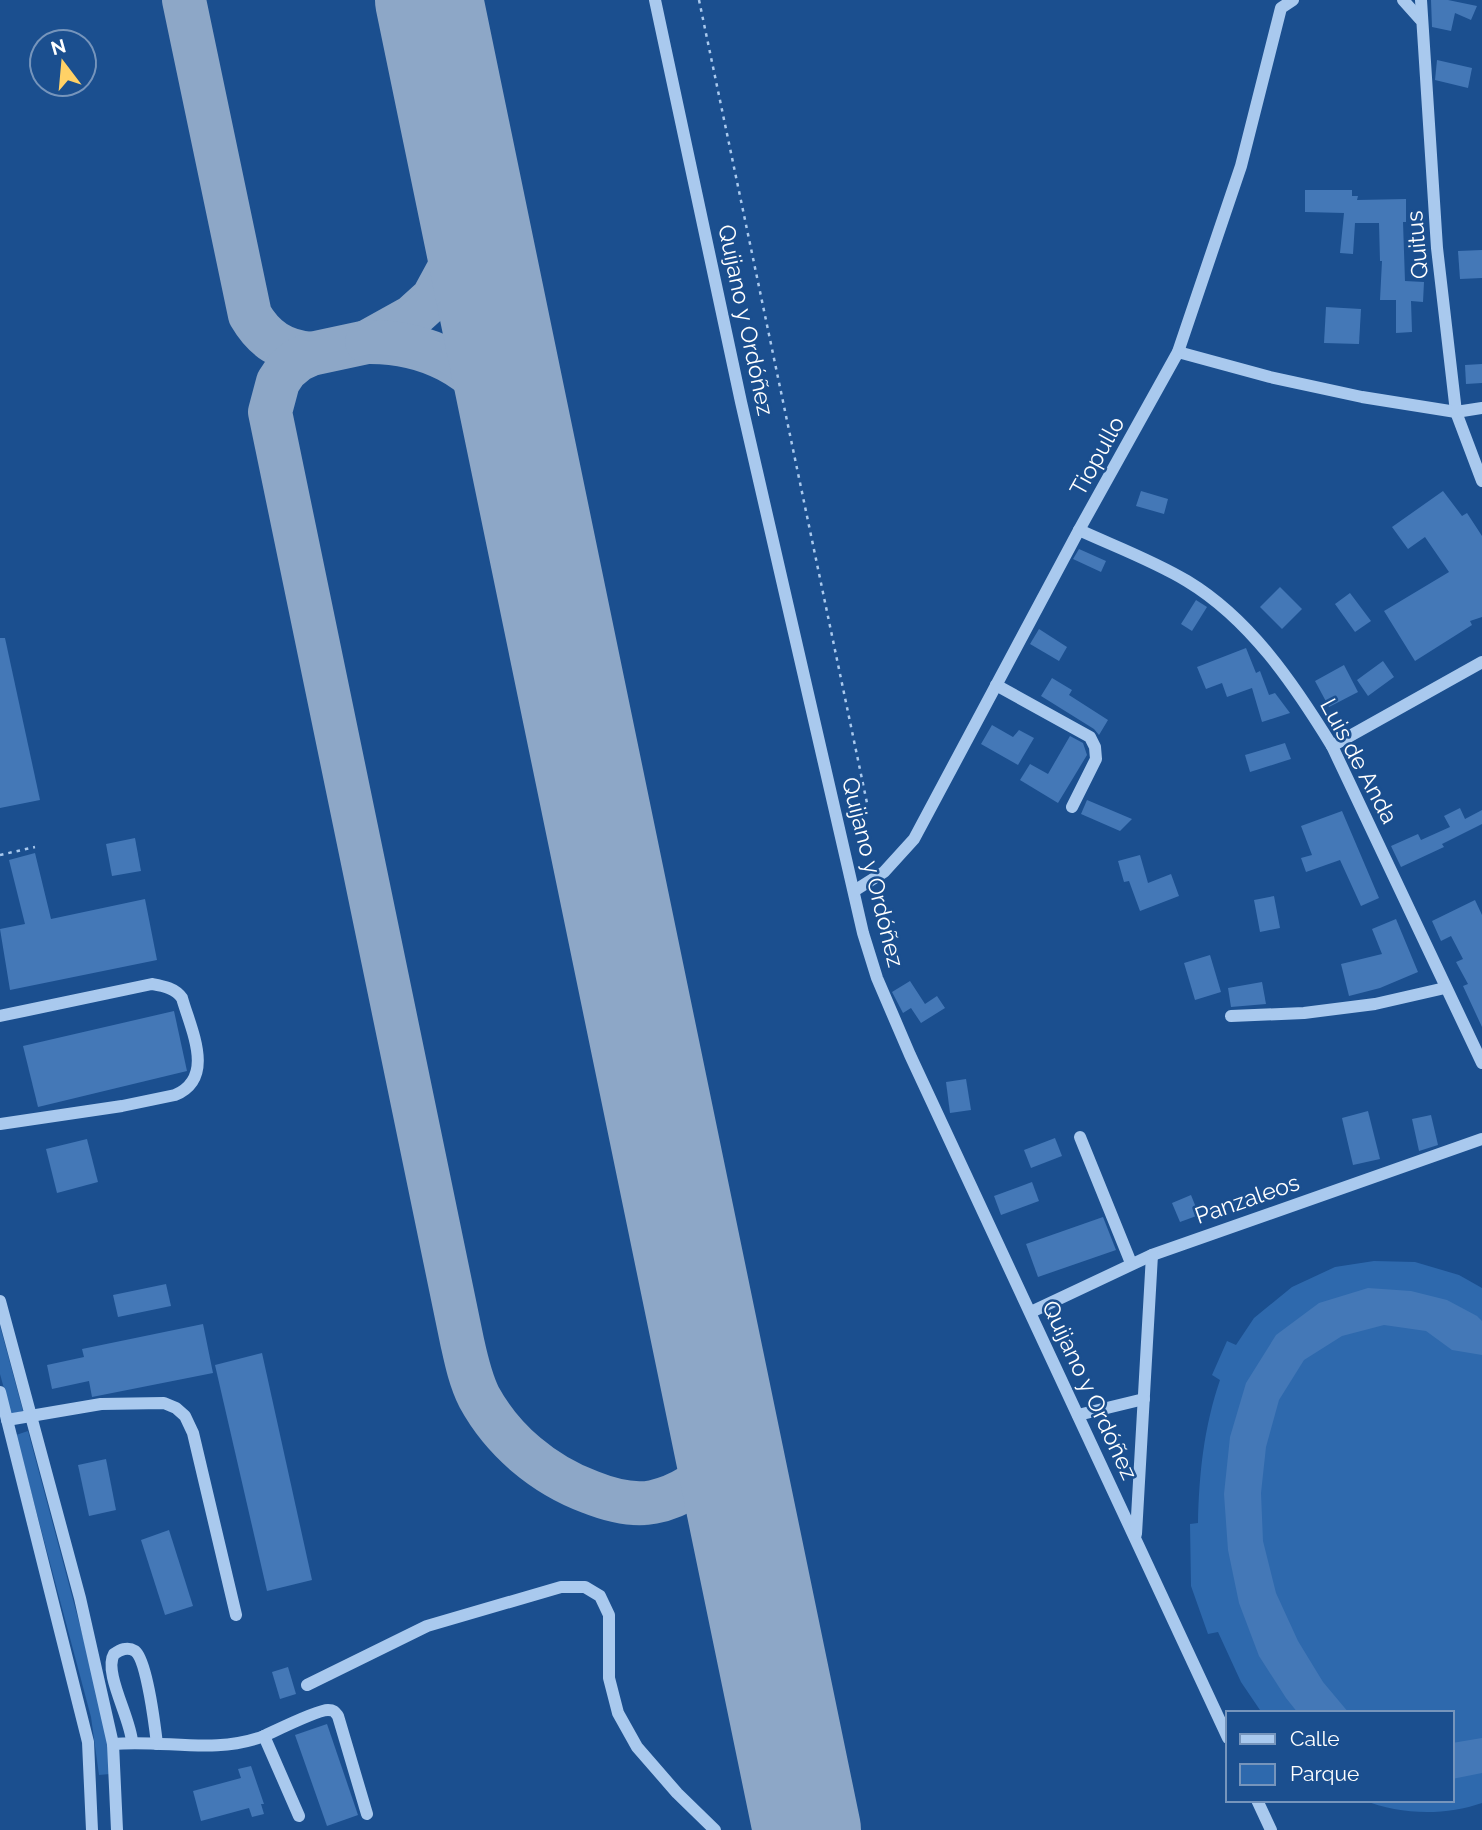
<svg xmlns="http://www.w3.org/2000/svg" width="1482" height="1830" font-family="Raleway,sans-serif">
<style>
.green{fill:#2e69ad}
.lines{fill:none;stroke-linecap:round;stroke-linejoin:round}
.taxiway{stroke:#8da7c7;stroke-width:44}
.runway{stroke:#8da7c7;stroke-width:108}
.building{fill:#4478b7}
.path{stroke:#a9c9ee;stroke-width:2.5;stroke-dasharray:3.5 5;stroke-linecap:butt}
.minor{stroke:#a9c9ee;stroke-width:12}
.labels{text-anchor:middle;stroke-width:5;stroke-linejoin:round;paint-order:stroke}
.street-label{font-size:23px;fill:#fff;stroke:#1b4f8f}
</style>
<rect width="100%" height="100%" fill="#1b4f8f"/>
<!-- green -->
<g class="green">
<path d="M 1374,1261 L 1415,1262 L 1459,1275 L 1482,1288 L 1482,1803 C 1445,1816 1400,1815 1363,1800 L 1452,1800 L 1452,1713 L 1262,1713 L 1241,1682 L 1218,1632 L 1208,1634 L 1191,1586 L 1190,1524 L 1198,1523 C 1199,1473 1204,1427 1220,1380 L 1212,1375 L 1227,1341 L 1236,1345 L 1254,1318 L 1292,1287 L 1335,1267 Z"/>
<path d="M 0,1326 L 23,1411 L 11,1414 L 0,1374 Z"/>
<path d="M 28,1431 L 95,1682 L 108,1741 L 110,1774 L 99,1775 L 91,1717 L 16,1435 Z"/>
</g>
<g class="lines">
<!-- taxiway -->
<g class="taxiway">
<path d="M 184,0 L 250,315 C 264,339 282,351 311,354"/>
<path d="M 462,163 L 466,204 L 465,227 L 458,252 L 433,298 L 412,317 L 367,342 L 311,354 L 298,360 L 286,370 L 278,382 L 270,412 L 462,1341 C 466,1359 470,1379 479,1397 C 503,1441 544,1475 590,1492 C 610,1500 632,1506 653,1502 C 683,1496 708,1477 730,1456"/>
<path d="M 367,342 C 425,341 478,366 507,418 C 517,435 521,456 527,475"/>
</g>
<!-- runway -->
<path class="runway" d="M 429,0 L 807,1830"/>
</g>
<!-- building -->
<g class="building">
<path d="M 1431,0 L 1448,0 L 1477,6 L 1471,20 L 1455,13 L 1451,31 L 1432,27 Z"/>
<path d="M 1437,60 L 1472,68 L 1468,88 L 1435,80 Z"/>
<path d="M 1305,190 L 1352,190 L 1352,196 L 1358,196 L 1357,200 L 1406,199 L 1406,222 L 1403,222 L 1405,281 L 1424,282 L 1423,302 L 1411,301 L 1412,332 L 1396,333 L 1396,300 L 1380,300 L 1382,261 L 1380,261 L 1379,223 L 1355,223 L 1353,254 L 1340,253 L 1344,213 L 1305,212 Z"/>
<path d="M 1482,250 L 1482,278 L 1460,279 L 1458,251 Z"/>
<path d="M 1326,307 L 1361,309 L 1359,344 L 1324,343 Z"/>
<path d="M 1482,364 L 1482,383 L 1466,384 L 1465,365 Z"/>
<path d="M 1141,491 L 1168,499 L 1164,514 L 1136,506 Z"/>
<path d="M 1443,491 L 1462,516 L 1467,513 L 1482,536 L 1482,617 L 1470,621 L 1472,625 L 1415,661 L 1384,611 L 1449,572 L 1425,537 L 1408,549 L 1392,527 Z"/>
<path d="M 1079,549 L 1106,561 L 1101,572 L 1073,559 Z"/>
<path d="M 1280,587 L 1302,609 L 1282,629 L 1260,607 Z"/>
<path d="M 1350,593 L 1371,621 L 1355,632 L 1335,604 Z"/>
<path d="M 1196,600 L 1207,607 L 1192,631 L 1181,624 Z"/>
<path d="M 1039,629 L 1067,647 L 1059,661 L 1030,644 Z"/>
<path d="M 0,638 L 5,638 L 40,800 L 0,808 Z"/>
<path d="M 1246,648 L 1256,673 L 1260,671 L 1269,695 L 1275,693 L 1290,713 L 1262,722 L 1252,688 L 1227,697 L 1222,683 L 1206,689 L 1197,667 Z"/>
<path d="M 1383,661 L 1394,677 L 1368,696 L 1357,680 Z"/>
<path d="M 1344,665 L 1358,692 L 1329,707 L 1315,681 Z"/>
<path d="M 1052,678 L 1072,690 L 1069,695 L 1108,720 L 1099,735 L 1094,729 L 1041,696 Z"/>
<path d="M 992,725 L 1013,737 L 1019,730 L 1034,738 L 1018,765 L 981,744 Z"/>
<path d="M 1070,736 L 1083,743 L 1087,755 L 1058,803 L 1020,780 L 1030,764 L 1048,774 Z"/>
<path d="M 1285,743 L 1291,759 L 1250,772 L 1245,755 Z"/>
<path d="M 1087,800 L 1132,819 L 1120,831 L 1081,814 Z"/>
<path d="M 1460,808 L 1465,819 L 1482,810 L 1482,824 L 1442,844 L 1444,847 L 1401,867 L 1391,846 L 1418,834 L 1421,840 L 1450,827 L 1444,816 Z"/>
<path d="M 1342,811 L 1379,898 L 1361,906 L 1340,860 L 1306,872 L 1301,858 L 1312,855 L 1301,826 Z"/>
<path d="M 135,838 L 141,871 L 112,876 L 106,844 Z"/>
<path d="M 35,853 L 51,919 L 145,899 L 157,960 L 10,990 L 0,929 L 25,924 L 9,860 Z"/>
<path d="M 1140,855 L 1148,883 L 1171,874 L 1179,896 L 1140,911 L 1129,881 L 1124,882 L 1118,861 Z"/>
<path d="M 1274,896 L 1280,928 L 1260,932 L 1254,900 Z"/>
<path d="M 1475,900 L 1482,915 L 1482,1027 L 1463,986 L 1468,984 L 1456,962 L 1463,959 L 1451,936 L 1441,941 L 1432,921 Z"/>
<path d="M 1396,919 L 1418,972 L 1380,988 L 1349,996 L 1341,964 L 1382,954 L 1372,929 Z"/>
<path d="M 1210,955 L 1221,992 L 1195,1000 L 1184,963 Z"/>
<path d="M 910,981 L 925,1004 L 937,996 L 945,1008 L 921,1023 L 911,1008 L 903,1013 L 892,992 Z"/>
<path d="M 1262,982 L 1266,1004 L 1231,1007 L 1228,988 Z"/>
<path d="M 174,1011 L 187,1071 L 38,1107 L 23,1046 Z"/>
<path d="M 966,1079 L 971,1110 L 950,1113 L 946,1082 Z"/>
<path d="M 1368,1111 L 1380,1159 L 1353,1165 L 1342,1118 Z"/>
<path d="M 1431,1115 L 1438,1145 L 1419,1151 L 1412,1119 Z"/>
<path d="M 1055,1138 L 1062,1156 L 1031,1168 L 1024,1150 Z"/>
<path d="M 87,1139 L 98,1182 L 57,1193 L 46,1149 Z"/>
<path d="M 1032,1182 L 1039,1201 L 1001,1215 L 994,1196 Z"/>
<path d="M 1191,1195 L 1199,1215 L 1180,1222 L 1172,1203 Z"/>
<path d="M 1103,1217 L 1116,1250 L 1038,1277 L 1026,1244 Z"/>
<path d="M 166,1284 L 171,1306 L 118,1317 L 113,1295 Z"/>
<path d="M 1368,1288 L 1411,1291 L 1447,1300 L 1477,1316 L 1482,1321 L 1482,1355 L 1452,1350 L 1426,1331 L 1384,1325 L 1342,1336 L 1304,1360 L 1279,1400 L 1266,1447 L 1261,1493 L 1263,1541 L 1276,1593 L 1298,1641 L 1323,1682 L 1349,1713 L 1298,1713 L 1286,1698 L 1259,1656 L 1239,1603 L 1228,1550 L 1224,1494 L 1230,1437 L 1246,1383 L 1276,1335 L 1319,1303 Z"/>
<path d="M 203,1324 L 213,1373 L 92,1397 L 89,1381 L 52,1389 L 47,1365 L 84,1357 L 82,1349 Z"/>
<path d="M 262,1353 L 312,1580 L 267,1591 L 215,1365 Z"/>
<path d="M 106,1459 L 116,1510 L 89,1516 L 78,1465 Z"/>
<path d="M 169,1530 L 193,1606 L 165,1615 L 141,1540 Z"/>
<path d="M 288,1667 L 296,1694 L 280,1699 L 272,1672 Z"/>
<path d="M 327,1724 L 358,1815 L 327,1826 L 295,1735 Z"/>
<path d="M 1482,1738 L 1482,1773 L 1452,1779 L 1452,1743 Z"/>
<path d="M 251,1766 L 264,1804 L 261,1804 L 264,1814 L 252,1817 L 249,1808 L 201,1821 L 193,1791 L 241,1778 L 238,1769 Z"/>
</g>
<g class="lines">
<!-- path -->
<g class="path">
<path d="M 699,0 L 867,803"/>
<path d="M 0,855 L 35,847"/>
</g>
<!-- minor -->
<g class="minor">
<path d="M 655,0 L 741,402 L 863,933 L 877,978 L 910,1055 L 1228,1738"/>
<path d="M 1403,0 L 1420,19"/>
<path d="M 1421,0 L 1437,248 L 1456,412 L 1482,481"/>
<path d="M 1178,352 L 1270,377 L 1362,397 L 1456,412 L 1482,408"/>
<path d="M 1079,530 C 1114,546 1154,561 1187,581 C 1250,619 1294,684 1332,746 L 1482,1063"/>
<path d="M 996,685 L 1090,737 L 1095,747 L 1096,759 L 1072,807"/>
<path d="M 1332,746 L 1482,662"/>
<path d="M 854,891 L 884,872 L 914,839 L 1079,530 L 1178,352 L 1241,166 L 1281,8 L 1293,0"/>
<path d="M 0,1016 L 152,984 C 163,986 175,988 182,998 C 191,1030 216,1078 175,1095 L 122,1106 L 0,1124"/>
<path d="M 1231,1016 L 1304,1013 L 1375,1004 L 1445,988"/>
<path d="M 1080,1137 L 1131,1263"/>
<path d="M 0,1301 L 80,1598 L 113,1744 L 117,1830"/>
<path d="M 1031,1312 L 1152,1255 L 1482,1139"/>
<path d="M 0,1392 L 88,1742 L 92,1830"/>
<path d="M 1078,1415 L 1144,1399"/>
<path d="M 7,1420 L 101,1404 L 164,1403 L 176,1408 L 185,1416 L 193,1433 L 236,1615"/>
<path d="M 1136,1534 L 1152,1255"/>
<path d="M 307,1685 L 427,1626 L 561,1587 L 585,1587 L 600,1596 L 609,1615 L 609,1678 L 618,1713 L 637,1747 L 677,1793 L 715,1830"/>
<path d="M 264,1736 C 277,1730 317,1710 328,1710 C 334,1710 335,1712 338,1716 L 367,1814"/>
<path d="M 132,1742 C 131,1719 103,1672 114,1654 C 120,1650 127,1646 135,1651 C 147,1660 155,1727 157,1744"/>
<path d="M 113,1744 C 164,1739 214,1755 264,1736 L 299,1816"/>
<path d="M 1257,1800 L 1271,1830"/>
</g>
</g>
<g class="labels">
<!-- street labels -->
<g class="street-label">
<text transform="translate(1417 245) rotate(-95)" y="8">Quitus</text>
<text transform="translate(746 320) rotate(78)" y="8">Quijano y Ordóñez</text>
<text transform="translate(1097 456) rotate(-61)" y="8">Tiopullo</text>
<text transform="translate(1359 761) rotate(62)" y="8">Luis de Anda</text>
<text transform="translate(873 872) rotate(76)" y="8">Quijano y Ordóñez</text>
<text transform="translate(1247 1199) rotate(-19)" y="8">Panzaleos</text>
<text transform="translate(1090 1390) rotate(65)" y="8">Quijano y Ordóñez</text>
</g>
</g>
<!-- legend -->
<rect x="1226" y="1711" width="228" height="91" fill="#1b4f8f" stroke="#7695bc" stroke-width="2"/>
<rect x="1240" y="1734" width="35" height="10" fill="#a9c9ee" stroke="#7695bc" stroke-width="2"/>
<text x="1290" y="1746" font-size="21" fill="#ffffff">Calle</text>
<rect x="1240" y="1764" width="35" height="21" fill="#2e69ad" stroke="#7695bc" stroke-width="2"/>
<text x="1290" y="1781" font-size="21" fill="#ffffff">Parque</text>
<!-- north arrow -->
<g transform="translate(63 63) rotate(344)"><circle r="33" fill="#1b4f8f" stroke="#7695bc" stroke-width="2"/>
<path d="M0-5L12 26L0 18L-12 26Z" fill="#ffd166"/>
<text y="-10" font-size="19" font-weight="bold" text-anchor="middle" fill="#ffffff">N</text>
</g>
</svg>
